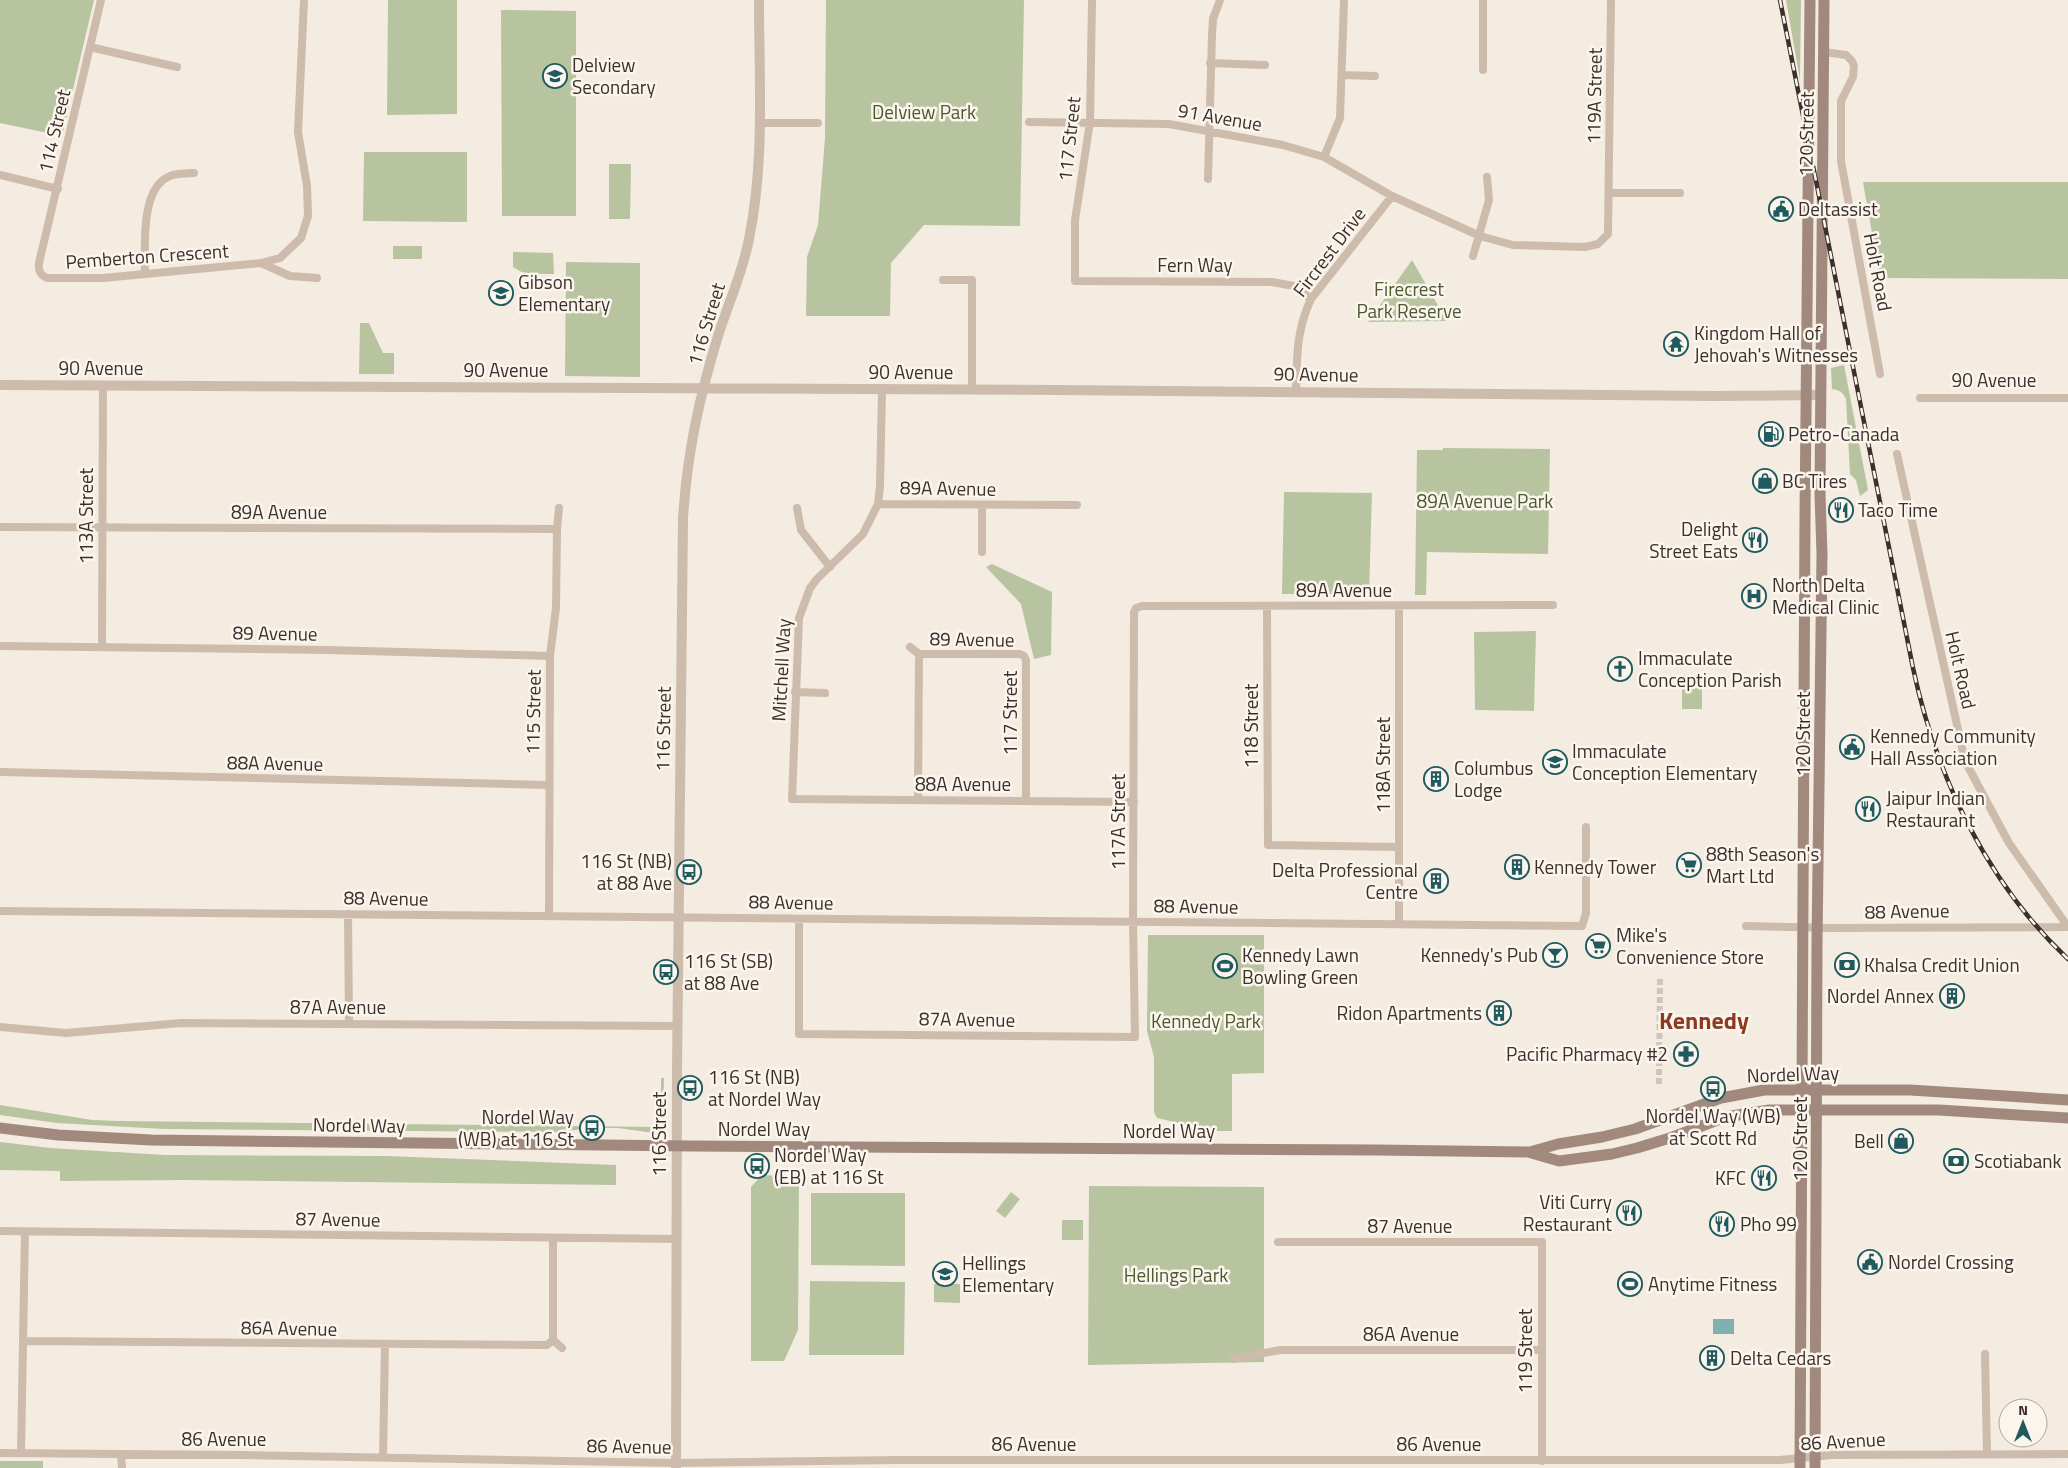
<svg xmlns="http://www.w3.org/2000/svg" width="2068" height="1468" viewBox="0 0 2068 1468" font-family="'Titillium Web',sans-serif">
<style>
.green{fill:#b8c4a0}
.water{fill:#7fb0b2}
.lines{fill:none;stroke-linecap:round;stroke-linejoin:round}
.pedestrian-tunnel{stroke:#cfc6bd;stroke-width:6;stroke-dasharray:6 3;stroke-linecap:butt}
.minor{stroke:#cdbbac;stroke-width:8}
.tertiary{stroke:#cdbbac;stroke-width:10}
.secondary{stroke:#a18a7d;stroke-width:11}
.rail-casing{stroke:#3b302b;stroke-width:4.5}
.rail{stroke:#fbf5ee;stroke-width:2.5;stroke-dasharray:8;stroke-linecap:butt}
.labels{text-anchor:middle;stroke-width:5;stroke-linejoin:round;paint-order:stroke}
.poi-label{font-size:19px;fill:#3b302b;stroke:#fbf5ee;text-anchor:start}
.street-label{font-size:19px;fill:#3b302b;stroke:#fbf5ee}
.park-label{font-size:19px;fill:#4a5a2e;stroke:#fbf5ee}
.district-label{font-size:24px;font-weight:bold;fill:#8c3b22;stroke:#fbf5ee}
</style>
<rect width="100%" height="100%" fill="#f4ebe1"/>
<path class="green" d="M0,0H94L62,136L0,123Z
M388,0H457V114L387,115Z
M826,0H1024L1020,226L924,225L891,263L890,316H806L807,257L818,225L825,138Z
M1786,0H1801L1800,80Z
M501,10L576,11V216H502Z
M364,152H467V222L363,221Z
M609,164H631L630,219H609Z
M1863,182H2068V279L1880,278Z
M393,246H422V259H393Z
M513,252L553,253L554,274H525L513,267Z
M1412,260L1447,321L1368,322Z
M566,262L640,263V377L565,376Z
M360,323H369L383,353H394V374H359Z
M1844,365L1868,490L1860,496L1856,480L1850,474L1846,399C1843,392 1839,390 1832,389L1831,368Z
M1443,448L1550,449L1548,554L1427,552L1426,595H1415L1417,450H1443Z
M1284,492L1372,493L1369,594H1282Z
M992,564L1052,592L1051,655L1034,659L1021,604L986,567Z
M1536,631L1534,711L1475,710L1474,632Z
M1682,675H1702V709H1682Z
M1148,935H1264V1073L1232,1074V1131H1191L1183,1124L1157,1118L1154,1112V1057L1147,1031Z
M661,1078H664L663,1122L659,1131L654,1133L618,1128H592L559,1132L164,1129L57,1123L0,1115V1105L92,1120L119,1121L658,1127L661,1120Z
M0,1142L50,1148L165,1155L387,1156L616,1165V1185L184,1180L60,1181V1171L0,1170Z
M762,1175L799,1177L798,1330L784,1361H751V1187Z
M1089,1186L1264,1187V1362L1088,1365Z
M1011,1192L1020,1199L1005,1218L996,1211Z
M811,1193H905V1266L811,1265Z
M1062,1220H1083V1240H1062Z
M810,1281L905,1282L904,1355H809Z
M934,1284H960V1303L934,1302Z
M0,1461H43V1468H0Z"/>
<path class="water" d="M1713,1319H1734V1334H1713Z"/>
<g class="lines">
<path class="pedestrian-tunnel" d="M1659,1084L1660,976"/>
<path class="minor" d="M101,0L39,263C38,271 40,275 47,278H103L261,263L280,258L301,238L308,216L307,186L298,132L304,0
M1092,0L1090,122L1075,220V281L1272,282L1294,286L1311,299
M90,47L177,67
M1824,52L1846,55L1852,61L1854,66L1853,77L1841,101V161L1880,374
M1210,63L1265,65
M1483,70V0
M1342,75L1375,76
M1029,122L1169,124L1283,145L1324,157L1392,196L1480,236L1513,245L1585,247L1598,244L1608,234L1611,0
M759,123H818
M1324,157L1340,118L1344,0
M0,175L58,189
M1208,179L1212,35L1213,19L1220,0
M1609,193H1680
M1473,256L1489,200L1487,177
M261,263L290,276L317,278
M145,274C145,248 140,187 170,176C176,173 186,174 194,173
M943,280H972V390
M882,390L880,486L878,504L863,534L817,579L810,588L799,618L792,799L1134,802
M1296,392C1297,357 1296,331 1311,299L1392,196
M1920,398H2068
M1897,454L1965,761L2009,843L2068,927
M878,504L1077,505
M797,508L801,530L830,567
M0,527L557,529
M982,552V505
M1267,606L1268,845L1399,847
M0,646L328,650L550,656
M102,647L103,386
M910,647L919,654L918,800
M919,654H1020L1024,656L1026,660V800
M795,692L825,693
M0,772L549,785
M0,911L1582,926L1586,913V827
M348,914L349,1023
M549,916L550,656L556,608L557,529L559,508
M799,919V1034L1135,1037L1133,922L1134,612L1136,608L1142,606L1553,605
M1399,924V606
M1746,926L1829,928L2068,927
M0,1027L66,1033L181,1023L678,1026
M0,1231L676,1239
M553,1238V1340L562,1348
M1278,1242H1542V1461
M23,1341L547,1345L553,1340
M1985,1354L1987,1454
M1233,1359L1280,1350H1542
M0,1453L241,1455L676,1463L899,1460H1780L1831,1455L2068,1454
M21,1453L25,1232
M121,1455L122,1468
M383,1457L385,1345"/>
<path class="tertiary" d="M0,385L1056,390L1714,396L1821,395
M676,1468L677,1069L683,519C687,454 699,398 718,336C728,304 743,272 749,239C765,161 759,79 759,0"/>
<path class="secondary" d="M0,1128L58,1135L151,1140L692,1146L1377,1150L1528,1152L1559,1161L1612,1154L1637,1148L1673,1137L1725,1117L1769,1110H1939L2068,1118
M1530,1152L1558,1144L1602,1137L1635,1129L1721,1098L1764,1090H1910L2068,1100
M1800,1468L1805,517L1810,0
M1815,1468L1817,943L1822,554L1820,494L1824,0"/>
<defs>
<path id="rail" d="M1780,0L1913,668C1936,776 1987,883 2068,959"/>
</defs>
<use href="#rail" class="rail-casing"/>
<use href="#rail" class="rail"/>
</g>
<defs>
<symbol id="school-ring" viewBox="-11 -11 22 22"><circle r="9.5" fill="#fbf5ee" stroke="#1f5a5e" stroke-width="1.5"/><path d="M0-5L7-2L0 1L-7-2ZM-4 1L0 2.5L4 1V4Q0 6-4 4Z" fill="#1f5a5e"/></symbol>
<symbol id="civic-ring" viewBox="-11 -11 22 22"><circle r="9.5" fill="#fbf5ee" stroke="#1f5a5e" stroke-width="1.5"/><path d="M-.6-6.5H3V-4.5H.6V-3L4-1V1h2V6H-6V1h2V-1L-.6-3ZM-1.2 2.5V6h2.4V2.5Z" fill="#1f5a5e"/></symbol>
<symbol id="temple-ring" viewBox="-11 -11 22 22"><circle r="9.5" fill="#fbf5ee" stroke="#1f5a5e" stroke-width="1.5"/><path d="M0-6L5-2H3V0L6.5 2.5H4V6H1.5V3h-3V6H-4V2.5H-6.5L-3 0V-2H-5Z" fill="#1f5a5e"/></symbol>
<symbol id="fuel-ring" viewBox="-11 -11 22 22"><circle r="9.5" fill="#fbf5ee" stroke="#1f5a5e" stroke-width="1.5"/><path d="M-5.5-6h7V0h2V4h1.3V-2.5L3-4.5l.8-.8L6-3V5H2.5V1h-1V6h-7ZM-4.2-4.7v3.2H.2V-4.7Z" fill="#1f5a5e"/></symbol>
<symbol id="shop-ring" viewBox="-11 -11 22 22"><circle r="9.5" fill="#fbf5ee" stroke="#1f5a5e" stroke-width="1.5"/><path d="M-5-2.5h2.3a2.7 3.5 0 0 1 5.4 0H5L5.5 6h-11ZM-1.5-2.5h3a1.5 2.3 0 0 0-3 0Z" fill="#1f5a5e"/></symbol>
<symbol id="restaurant-ring" viewBox="-11 -11 22 22"><circle r="9.5" fill="#fbf5ee" stroke="#1f5a5e" stroke-width="1.5"/><path d="M-5-6h1v4h1v-4h1v4h1v-4h1v5L-1.5 .5V6h-2V.5L-5-1ZM5-6V6H3V1.5H1.5Q1.5-4 5-6Z" fill="#1f5a5e"/></symbol>
<symbol id="hospital-ring" viewBox="-11 -11 22 22"><circle r="9.5" fill="#fbf5ee" stroke="#1f5a5e" stroke-width="1.5"/><path d="M-5-5h3v3.5h4V-5h3V5h-3V1.5h-4V5h-3Z" fill="#1f5a5e"/></symbol>
<symbol id="church-ring" viewBox="-11 -11 22 22"><circle r="9.5" fill="#fbf5ee" stroke="#1f5a5e" stroke-width="1.5"/><path d="M-1.2-6h2.4v3.5h3.3v2.4h-3.3V6h-2.4V-.1h-3.3v-2.4h3.3Z" fill="#1f5a5e"/></symbol>
<symbol id="building-ring" viewBox="-11 -11 22 22"><circle r="9.5" fill="#fbf5ee" stroke="#1f5a5e" stroke-width="1.5"/><path d="M-4-6H4V6H1V3H-1V6H-4ZM-2.5-4.3h1.7v1.8h-1.7ZM.8-4.3h1.7v1.8H.8ZM-2.5-1h1.7V.8h-1.7ZM.8-1h1.7V.8H.8Z" fill="#1f5a5e"/></symbol>
<symbol id="supermarket-ring" viewBox="-11 -11 22 22"><circle r="9.5" fill="#fbf5ee" stroke="#1f5a5e" stroke-width="1.5"/><path d="M-6-5.5h2.5l.6 2H6L4.5 2H-2.5L-4.4-4H-6ZM-1.5 3.2a1.3 1.3 0 1 0 .1 0ZM3 3.2a1.3 1.3 0 1 0 .1 0Z" fill="#1f5a5e"/></symbol>
<symbol id="bus-ring" viewBox="-11 -11 22 22"><circle r="9.5" fill="#fbf5ee" stroke="#1f5a5e" stroke-width="1.5"/><path d="M-5-6H5V4H4V6H2V4H-2V6H-4V4H-5ZM-3.5-4V0h7V-4ZM-3.5 1.2v1.5H-2V1.2ZM2 1.2v1.5H3.5V1.2Z" fill="#1f5a5e"/></symbol>
<symbol id="bar-ring" viewBox="-11 -11 22 22"><circle r="9.5" fill="#fbf5ee" stroke="#1f5a5e" stroke-width="1.5"/><path d="M-6-5H6L.8 .8V4.5H3.5V6h-7V4.5H-.8V.8Z" fill="#1f5a5e"/></symbol>
<symbol id="bank-ring" viewBox="-11 -11 22 22"><circle r="9.5" fill="#fbf5ee" stroke="#1f5a5e" stroke-width="1.5"/><path d="M-6-4H6V4H-6ZM0-2.3a2.3 2.3 0 1 0 0 4.6a2.3 2.3 0 1 0 0-4.6Z" fill="#1f5a5e"/></symbol>
<symbol id="stadium-ring" viewBox="-11 -11 22 22"><circle r="9.5" fill="#fbf5ee" stroke="#1f5a5e" stroke-width="1.5"/><path d="M0-5a6.5 5 0 1 0 0 10a6.5 5 0 1 0 0-10ZM-3.5-1.8h7v3.6h-7Z" fill="#1f5a5e"/></symbol>
<symbol id="pharmacy-ring" viewBox="-11 -11 22 22"><circle r="9.5" fill="#fbf5ee" stroke="#1f5a5e" stroke-width="1.5"/><path d="M-2-6h4v4h4v4h-4v4h-4v-4h-4v-4h4Z" fill="#1f5a5e"/></symbol>
</defs>
<g fill-rule="evenodd">
<use href="#school-ring" x="541" y="62" width="28" height="28"/>
<use href="#civic-ring" x="1767" y="195" width="28" height="28"/>
<use href="#school-ring" x="487" y="279" width="28" height="28"/>
<use href="#temple-ring" x="1662" y="330" width="28" height="28"/>
<use href="#fuel-ring" x="1757" y="420" width="28" height="28"/>
<use href="#shop-ring" x="1751" y="467" width="28" height="28"/>
<use href="#restaurant-ring" x="1827" y="496" width="28" height="28"/>
<use href="#restaurant-ring" x="1741" y="526" width="28" height="28"/>
<use href="#hospital-ring" x="1740" y="582" width="28" height="28"/>
<use href="#church-ring" x="1606" y="655" width="28" height="28"/>
<use href="#civic-ring" x="1838" y="733" width="28" height="28"/>
<use href="#school-ring" x="1541" y="748" width="28" height="28"/>
<use href="#building-ring" x="1422" y="765" width="28" height="28"/>
<use href="#restaurant-ring" x="1854" y="795" width="28" height="28"/>
<use href="#supermarket-ring" x="1675" y="851" width="28" height="28"/>
<use href="#building-ring" x="1503" y="853" width="28" height="28"/>
<use href="#bus-ring" x="675" y="858" width="28" height="28"/>
<use href="#building-ring" x="1422" y="867" width="28" height="28"/>
<use href="#supermarket-ring" x="1584" y="932" width="28" height="28"/>
<use href="#bar-ring" x="1541" y="941" width="28" height="28"/>
<use href="#bank-ring" x="1833" y="951" width="28" height="28"/>
<use href="#stadium-ring" x="1211" y="952" width="28" height="28"/>
<use href="#bus-ring" x="652" y="958" width="28" height="28"/>
<use href="#building-ring" x="1938" y="982" width="28" height="28"/>
<use href="#building-ring" x="1485" y="999" width="28" height="28"/>
<use href="#pharmacy-ring" x="1672" y="1040" width="28" height="28"/>
<use href="#bus-ring" x="676" y="1074" width="28" height="28"/>
<use href="#bus-ring" x="1699" y="1075" width="28" height="28"/>
<use href="#bus-ring" x="578" y="1114" width="28" height="28"/>
<use href="#shop-ring" x="1887" y="1127" width="28" height="28"/>
<use href="#bank-ring" x="1942" y="1147" width="28" height="28"/>
<use href="#bus-ring" x="743" y="1152" width="28" height="28"/>
<use href="#restaurant-ring" x="1750" y="1164" width="28" height="28"/>
<use href="#restaurant-ring" x="1615" y="1199" width="28" height="28"/>
<use href="#restaurant-ring" x="1708" y="1210" width="28" height="28"/>
<use href="#civic-ring" x="1856" y="1248" width="28" height="28"/>
<use href="#school-ring" x="931" y="1260" width="28" height="28"/>
<use href="#stadium-ring" x="1616" y="1270" width="28" height="28"/>
<use href="#building-ring" x="1698" y="1344" width="28" height="28"/>
</g>
<g class="labels">
<g class="poi-label">
<text x="572" y="72">Delview<tspan x="572" dy="22">Secondary</tspan></text>
<text x="1798" y="216">Deltassist</text>
<text x="518" y="289">Gibson<tspan x="518" dy="22">Elementary</tspan></text>
<text x="1694" y="340">Kingdom Hall of<tspan x="1694" dy="22">Jehovah's Witnesses</tspan></text>
<text x="1788" y="441">Petro-Canada</text>
<text x="1782" y="488">BC Tires</text>
<text x="1858" y="517">Taco Time</text>
<text x="1738" y="536" text-anchor="end">Delight<tspan x="1738" dy="22">Street Eats</tspan></text>
<text x="1772" y="592">North Delta<tspan x="1772" dy="22">Medical Clinic</tspan></text>
<text x="1638" y="665">Immaculate<tspan x="1638" dy="22">Conception Parish</tspan></text>
<text x="1870" y="743">Kennedy Community<tspan x="1870" dy="22">Hall Association</tspan></text>
<text x="1572" y="758">Immaculate<tspan x="1572" dy="22">Conception Elementary</tspan></text>
<text x="1454" y="775">Columbus<tspan x="1454" dy="22">Lodge</tspan></text>
<text x="1886" y="805">Jaipur Indian<tspan x="1886" dy="22">Restaurant</tspan></text>
<text x="1706" y="861">88th Season's<tspan x="1706" dy="22">Mart Ltd</tspan></text>
<text x="672" y="868" text-anchor="end">116 St (NB)<tspan x="672" dy="22">at 88 Ave</tspan></text>
<text x="1534" y="874">Kennedy Tower</text>
<text x="1418" y="877" text-anchor="end">Delta Professional<tspan x="1418" dy="22">Centre</tspan></text>
<text x="1616" y="942">Mike's<tspan x="1616" dy="22">Convenience Store</tspan></text>
<text x="1242" y="962">Kennedy Lawn<tspan x="1242" dy="22">Bowling Green</tspan></text>
<text x="1538" y="962" text-anchor="end">Kennedy's Pub</text>
<text x="684" y="968">116 St (SB)<tspan x="684" dy="22">at 88 Ave</tspan></text>
<text x="1864" y="972">Khalsa Credit Union</text>
<text x="1934" y="1003" text-anchor="end">Nordel Annex</text>
<text x="1482" y="1020" text-anchor="end">Ridon Apartments</text>
<text x="1668" y="1061" text-anchor="end">Pacific Pharmacy #2</text>
<text x="708" y="1084">116 St (NB)<tspan x="708" dy="22">at Nordel Way</tspan></text>
<text x="1713" y="1123" text-anchor="middle">Nordel Way (WB)<tspan x="1713" dy="22">at Scott Rd</tspan></text>
<text x="574" y="1124" text-anchor="end">Nordel Way<tspan x="574" dy="22">(WB) at 116 St</tspan></text>
<text x="1884" y="1148" text-anchor="end">Bell</text>
<text x="774" y="1162">Nordel Way<tspan x="774" dy="22">(EB) at 116 St</tspan></text>
<text x="1974" y="1168">Scotiabank</text>
<text x="1746" y="1185" text-anchor="end">KFC</text>
<text x="1612" y="1209" text-anchor="end">Viti Curry<tspan x="1612" dy="22">Restaurant</tspan></text>
<text x="1740" y="1231">Pho 99</text>
<text x="1888" y="1269">Nordel Crossing</text>
<text x="962" y="1270">Hellings<tspan x="962" dy="22">Elementary</tspan></text>
<text x="1648" y="1291">Anytime Fitness</text>
<text x="1730" y="1365">Delta Cedars</text>
</g>
<g class="street-label">
<text transform="translate(1594 96) rotate(-89)" y="7">119A Street</text>
<text transform="translate(1220 117) rotate(10)" y="7">91 Avenue</text>
<text transform="translate(54 131) rotate(-77)" y="7">114 Street</text>
<text transform="translate(1806 134) rotate(-89)" y="7">120 Street</text>
<text transform="translate(1069 139) rotate(-84)" y="7">117 Street</text>
<text transform="translate(1329 252) rotate(-53)" y="7">Fircrest Drive</text>
<text transform="translate(147 256) rotate(-4)" y="7">Pemberton Crescent</text>
<text x="1195" y="272">Fern Way</text>
<text transform="translate(1878 272) rotate(79)" y="7">Holt Road</text>
<text transform="translate(706 324) rotate(-73)" y="7">116 Street</text>
<text x="101" y="375">90 Avenue</text>
<text x="506" y="377">90 Avenue</text>
<text x="911" y="379">90 Avenue</text>
<text transform="translate(1316 374) rotate(1)" y="7">90 Avenue</text>
<text x="1994" y="387">90 Avenue</text>
<text transform="translate(948 488) rotate(1)" y="7">89A Avenue</text>
<text x="279" y="519">89A Avenue</text>
<text transform="translate(86 516) rotate(-90)" y="7">113A Street</text>
<text x="1344" y="597">89A Avenue</text>
<text transform="translate(275 633) rotate(1)" y="7">89 Avenue</text>
<text transform="translate(972 639) rotate(1)" y="7">89 Avenue</text>
<text transform="translate(781 670) rotate(-87)" y="7">Mitchell Way</text>
<text transform="translate(1961 670) rotate(77)" y="7">Holt Road</text>
<text transform="translate(533 712) rotate(-89)" y="7">115 Street</text>
<text transform="translate(1010 713) rotate(-90)" y="7">117 Street</text>
<text transform="translate(1251 726) rotate(-90)" y="7">118 Street</text>
<text transform="translate(663 729) rotate(-89)" y="7">116 Street</text>
<text transform="translate(1803 734) rotate(-90)" y="7">120 Street</text>
<text transform="translate(275 763) rotate(1)" y="7">88A Avenue</text>
<text transform="translate(1383 765) rotate(-90)" y="7">118A Street</text>
<text x="963" y="791">88A Avenue</text>
<text transform="translate(1118 822) rotate(-90)" y="7">117A Street</text>
<text transform="translate(386 898) rotate(1)" y="7">88 Avenue</text>
<text transform="translate(791 902) rotate(1)" y="7">88 Avenue</text>
<text transform="translate(1196 906) rotate(1)" y="7">88 Avenue</text>
<text transform="translate(1907 911) rotate(-1)" y="7">88 Avenue</text>
<text x="338" y="1014">87A Avenue</text>
<text transform="translate(967 1019) rotate(1)" y="7">87A Avenue</text>
<text transform="translate(1793 1074) rotate(-2)" y="7">Nordel Way</text>
<text transform="translate(359 1125) rotate(1)" y="7">Nordel Way</text>
<text x="764" y="1136">Nordel Way</text>
<text x="1169" y="1138">Nordel Way</text>
<text transform="translate(659 1134) rotate(-90)" y="7">116 Street</text>
<text transform="translate(1800 1139) rotate(-90)" y="7">120 Street</text>
<text transform="translate(338 1219) rotate(1)" y="7">87 Avenue</text>
<text x="1410" y="1233">87 Avenue</text>
<text transform="translate(289 1328) rotate(1)" y="7">86A Avenue</text>
<text x="1411" y="1341">86A Avenue</text>
<text transform="translate(1525 1351) rotate(-90)" y="7">119 Street</text>
<text x="224" y="1446">86 Avenue</text>
<text transform="translate(1843 1441) rotate(-3)" y="7">86 Avenue</text>
<text x="1034" y="1451">86 Avenue</text>
<text x="1439" y="1451">86 Avenue</text>
<text transform="translate(629 1446) rotate(1)" y="7">86 Avenue</text>
</g>
<g class="park-label">
<text x="924" y="119">Delview Park</text>
<text x="1409" y="296">Firecrest<tspan x="1409" dy="22">Park Reserve</tspan></text>
<text x="1485" y="508">89A Avenue Park</text>
<text x="1206" y="1028">Kennedy Park</text>
<text x="1176" y="1282">Hellings Park</text>
</g>
<g class="district-label">
<text x="1704" y="1029">Kennedy</text>
</g>
</g>
<g transform="translate(2023 1423)"><circle r="24" fill="#fbf5ee" stroke="#aea6a0"/>
<path d="M0-4L9 19L0 12L-9 19Z" fill="#1f5a5e"/>
<text y="-8" font-size="14" font-weight="bold" text-anchor="middle" fill="#3b302b">N</text>
</g>
</svg>
